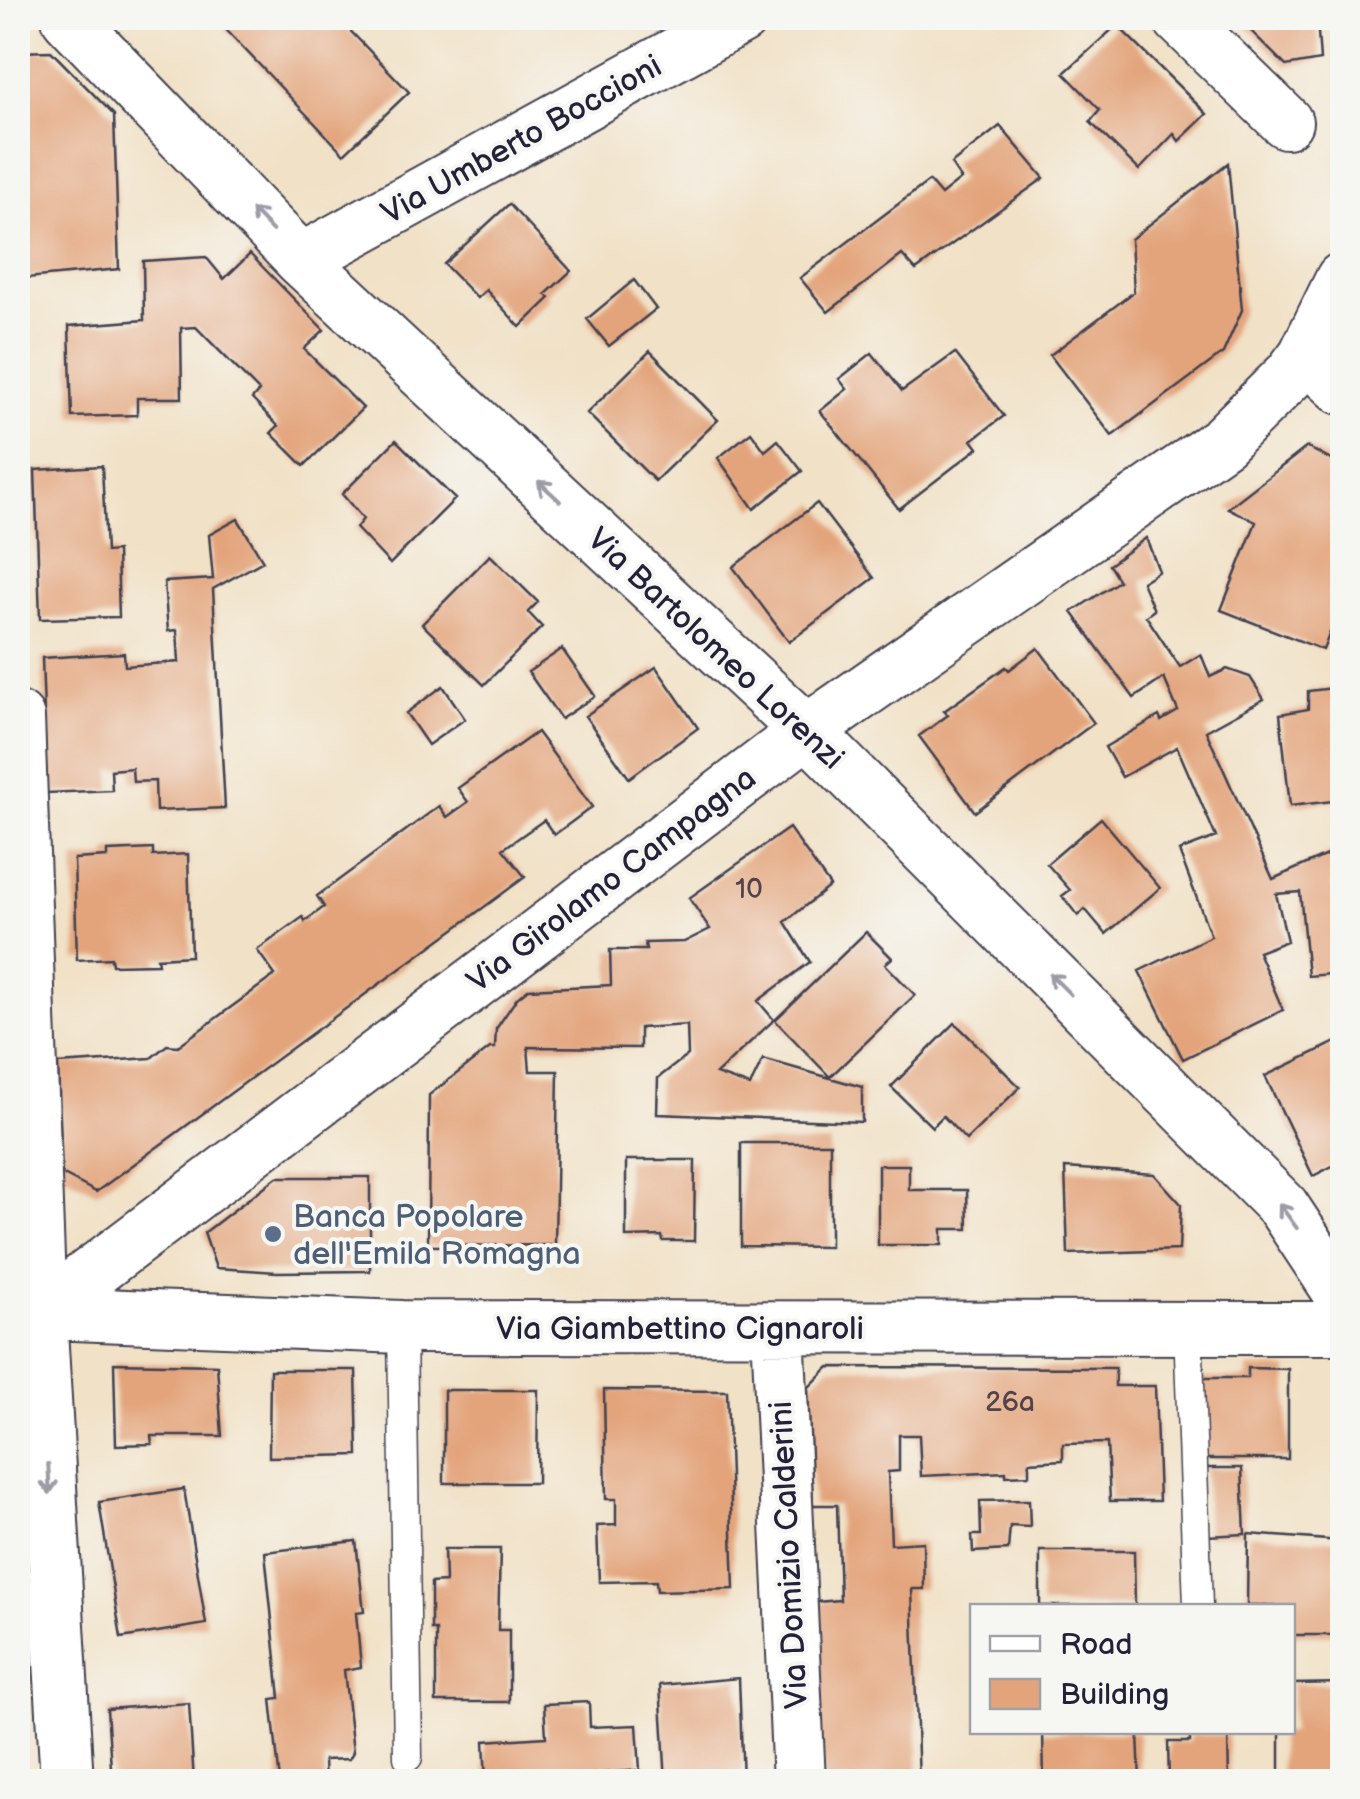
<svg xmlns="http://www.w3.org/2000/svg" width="1360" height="1799" viewBox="0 0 1360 1799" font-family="'Balsamiq Sans',sans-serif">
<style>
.building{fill:#e3a47c}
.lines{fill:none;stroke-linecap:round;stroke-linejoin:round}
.lane-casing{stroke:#413f50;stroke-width:31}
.street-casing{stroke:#413f50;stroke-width:56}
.lane{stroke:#fff;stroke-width:28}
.street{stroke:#fff;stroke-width:52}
.oneway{stroke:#9c9ca7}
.service-dot{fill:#5c6f8a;stroke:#f6f6f2;stroke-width:4}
.labels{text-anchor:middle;stroke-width:8;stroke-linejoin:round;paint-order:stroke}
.number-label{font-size:28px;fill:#52424b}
.street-label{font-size:32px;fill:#22223b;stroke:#f6f6f2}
.service-label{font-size:32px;fill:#4e5e75;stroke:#f6f6f2;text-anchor:start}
</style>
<rect width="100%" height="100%" fill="#f6f6f2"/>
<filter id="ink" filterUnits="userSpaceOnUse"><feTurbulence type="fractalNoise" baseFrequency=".01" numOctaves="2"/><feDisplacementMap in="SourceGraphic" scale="20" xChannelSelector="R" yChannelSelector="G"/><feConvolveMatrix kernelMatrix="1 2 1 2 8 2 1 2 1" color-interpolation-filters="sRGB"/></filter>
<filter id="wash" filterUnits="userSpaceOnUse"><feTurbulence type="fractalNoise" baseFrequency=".0048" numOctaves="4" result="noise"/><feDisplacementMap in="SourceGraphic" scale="40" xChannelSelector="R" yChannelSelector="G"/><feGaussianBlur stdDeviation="2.25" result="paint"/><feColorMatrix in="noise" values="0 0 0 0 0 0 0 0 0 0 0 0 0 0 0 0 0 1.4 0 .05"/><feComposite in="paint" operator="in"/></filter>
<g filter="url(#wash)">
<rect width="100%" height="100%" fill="#f1e1c6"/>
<g id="blocks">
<path class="building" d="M215,18H338L409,92L344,154Z
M1238,18H1317L1320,60L1286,66Z
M1117,25L1207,114L1179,141L1174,134L1139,170L1090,122L1100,110L1064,73Z
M51,51L114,115L119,269L27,278L18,52Z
M1000,126L1044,178L916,270L902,255L828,312L800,278L929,181L941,195L961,179L951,164Z
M1228,163L1242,310L1223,353L1112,436L1050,355L1134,292L1131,239Z
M509,204L571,271L546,294L550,298L520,327L486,290L477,298L444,264Z
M250,254L324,330L304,349L363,408L304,466L271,433L278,426L252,399L259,391L196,327L181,328L182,398H137V415L72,417L69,326L144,320L143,261L206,257L224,279Z
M634,280L656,309L609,346L587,319Z
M650,351L718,420L655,481L587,413Z
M872,353L902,391L955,353L1004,416L972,440L978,448L899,509L820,411L847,389L839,379Z
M751,432L765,451L778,440L802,471L754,509L718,458Z
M396,440L455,499L390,564L356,528L363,519L342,494Z
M1307,447L1342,466V617H1336L1323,650L1221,610L1256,522L1228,508Z
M102,466L106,552L117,551L119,617L40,619L35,470Z
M817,503L874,578L789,642L733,567Z
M238,519L263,561L213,589L225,808L156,811L155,781L133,782L132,768L111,770L112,790L47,793L42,658L124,653L125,666L179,662L177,630L168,631L164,582L213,579L209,535Z
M1146,538L1159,571L1142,582L1154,610L1146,616L1180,667L1201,654L1210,677L1227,669L1250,677L1264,699L1206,731L1273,879L1331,853L1333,888L1342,887V973L1308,976L1300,892L1276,894L1287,941L1258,952L1283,1010L1183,1059L1139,971L1211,936L1179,851L1216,837L1177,747L1122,777L1105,747L1159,716L1161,721L1178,711L1164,678L1134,698L1072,612L1119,581L1109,565Z
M490,555L538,602L528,612L542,627L484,685L422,624Z
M1038,648L1094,723L975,812L919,736L948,715L944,711L1006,667L1009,670Z
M562,649L595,696L561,719L528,672Z
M656,667L698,728L629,778L585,716Z
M443,686L465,719L428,745L406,713Z
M1342,687V800L1290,806L1280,714L1308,709V691Z
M537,732L592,807L554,835L544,820L503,849L525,877L96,1192L62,1174L58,1064L151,1058L167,1045L178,1046L275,975L257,950L303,917L305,921L324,907L317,896L439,806L447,817L468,802L458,788Z
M1101,818L1160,888L1106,934L1085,909L1078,916L1062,896L1070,890L1047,864Z
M789,828L830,886L785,922L810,962L758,1001L774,1020L716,1074L750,1086L763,1059L862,1087V1122L657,1114L658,1078L688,1055L687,1025L640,1028V1048L528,1047L530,1071H558L555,1245L428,1246L429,1095L490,1048H495L496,1029L517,998L528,989L611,985L610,950H646L645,943L684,942L710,929L689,898Z
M153,849V856L188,854L191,956L157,958L158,964L112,965L111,958L77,960L74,859L107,857V851Z
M866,932L892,958L885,964L915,995L830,1077L775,1020Z
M955,1023L1020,1087L966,1140L943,1116L932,1127L891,1087Z
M1342,1039V1161L1313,1176L1265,1076Z
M741,1143H830V1247L741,1246Z
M626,1160H695L694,1241H663L662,1236L626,1237Z
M878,1165H909V1190H967L968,1229H942V1245H878Z
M1065,1168L1154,1174L1181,1204L1179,1250L1068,1254Z
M277,1177H370V1271L277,1272L216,1268L204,1233Z
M114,1363L217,1365L222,1436H151L152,1444L116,1445Z
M829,1367L1115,1368V1386H1155L1159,1501H1110L1107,1443L1063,1444V1460L1029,1462V1475L1006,1476V1472L921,1476L919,1435H899V1471L888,1472L891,1544L923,1542L924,1589H912L919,1782H823L817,1602L840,1600L837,1505H813L808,1388Z
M1248,1368L1288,1369V1459H1204L1201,1378H1248Z
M270,1370H356L358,1455L269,1457Z
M444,1390H538L537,1483H444Z
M604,1390L727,1391L734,1589L657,1591L656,1581L599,1582L597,1526L616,1525V1499H606Z
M1205,1468H1242L1245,1534L1207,1536Z
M184,1489L206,1624L121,1638L99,1502Z
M1029,1500L1030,1527L1010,1526L1008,1550L973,1552L972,1535H981L980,1501Z
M1248,1534L1340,1541L1339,1635H1292V1606H1247Z
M356,1541L364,1612L356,1613L361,1667L344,1670L353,1752L349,1759L324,1760L325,1782H280L271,1699L280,1698L265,1552Z
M444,1549H500L498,1630H509V1702H436V1630H431V1583L445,1582Z
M1040,1551H1134L1135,1606H1040Z
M739,1678L743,1782H666L660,1685Z
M1342,1683V1778H1280V1732H1292V1684Z
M589,1702L590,1727L637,1725L640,1770L584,1775V1782H486L484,1741L546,1737L544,1704Z
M189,1703L194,1782H112L107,1709Z
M1043,1732H1138L1140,1782H1044Z
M1190,1735H1228L1229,1782H1169L1168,1742H1190Z"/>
</g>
</g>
<g filter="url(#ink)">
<use href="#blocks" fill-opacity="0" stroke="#413f50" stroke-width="2.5"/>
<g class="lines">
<defs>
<path id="lane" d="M1188,1326L1198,1606
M402,1327L408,1757"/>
<path id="street" d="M68,18L301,260L807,731L1283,1207L1342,1296
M1179,18L1286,122
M301,260L741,18
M1305,355L1342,388
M18,718L40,1312L67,1782
M24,1312L402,1327L1342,1328
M40,1312L807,731L1223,441L1290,375L1305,355L1342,279
M778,1329L799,1782"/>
</defs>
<use href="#lane" class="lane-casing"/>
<use href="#street" class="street-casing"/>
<use href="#lane" class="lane"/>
<use href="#street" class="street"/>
</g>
<defs><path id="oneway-shaft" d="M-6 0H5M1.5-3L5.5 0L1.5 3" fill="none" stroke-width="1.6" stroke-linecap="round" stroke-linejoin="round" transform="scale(2.5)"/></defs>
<g class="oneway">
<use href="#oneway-shaft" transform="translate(262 220) rotate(-134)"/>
<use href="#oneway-shaft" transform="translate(549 491) rotate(-137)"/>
<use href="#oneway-shaft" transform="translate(1060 984) rotate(-135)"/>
<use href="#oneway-shaft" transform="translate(1288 1216) rotate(-126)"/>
<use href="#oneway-shaft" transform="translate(49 1479) rotate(87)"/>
</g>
</g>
<circle class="service-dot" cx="273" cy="1234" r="10"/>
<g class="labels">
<g class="number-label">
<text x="749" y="898">10</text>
<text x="1010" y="1411">26a</text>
</g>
<g class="street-label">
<text transform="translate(521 139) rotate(-29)" y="11">Via Umberto Boccioni</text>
<text transform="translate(716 648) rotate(43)" y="11">Via Bartolomeo Lorenzi</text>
<text transform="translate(611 879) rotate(-37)" y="11">Via Girolamo Campagna</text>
<text x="680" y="1339">Via Giambettino Cignaroli</text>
<text transform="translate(788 1555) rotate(-93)" y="11">Via Domizio Calderini</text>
</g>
<g class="service-label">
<text x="293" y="1227">Banca Popolare<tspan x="293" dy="37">dell'Emila Romagna</tspan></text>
</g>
</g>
<rect width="1360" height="1799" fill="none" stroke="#f6f6f2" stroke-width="60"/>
<rect x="970" y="1604" width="325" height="130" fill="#f6f6f2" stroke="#a1a1a9" stroke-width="2.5"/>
<rect x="990" y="1636" width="50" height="15" fill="#ffffff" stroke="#a1a1a9" stroke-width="2.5"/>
<text x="1060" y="1654" font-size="30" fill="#22223b">Road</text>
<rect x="990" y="1679" width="50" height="30" fill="#e3a47c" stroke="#a1a1a9" stroke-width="2.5"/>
<text x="1060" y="1704" font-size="30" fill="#22223b">Building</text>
</svg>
